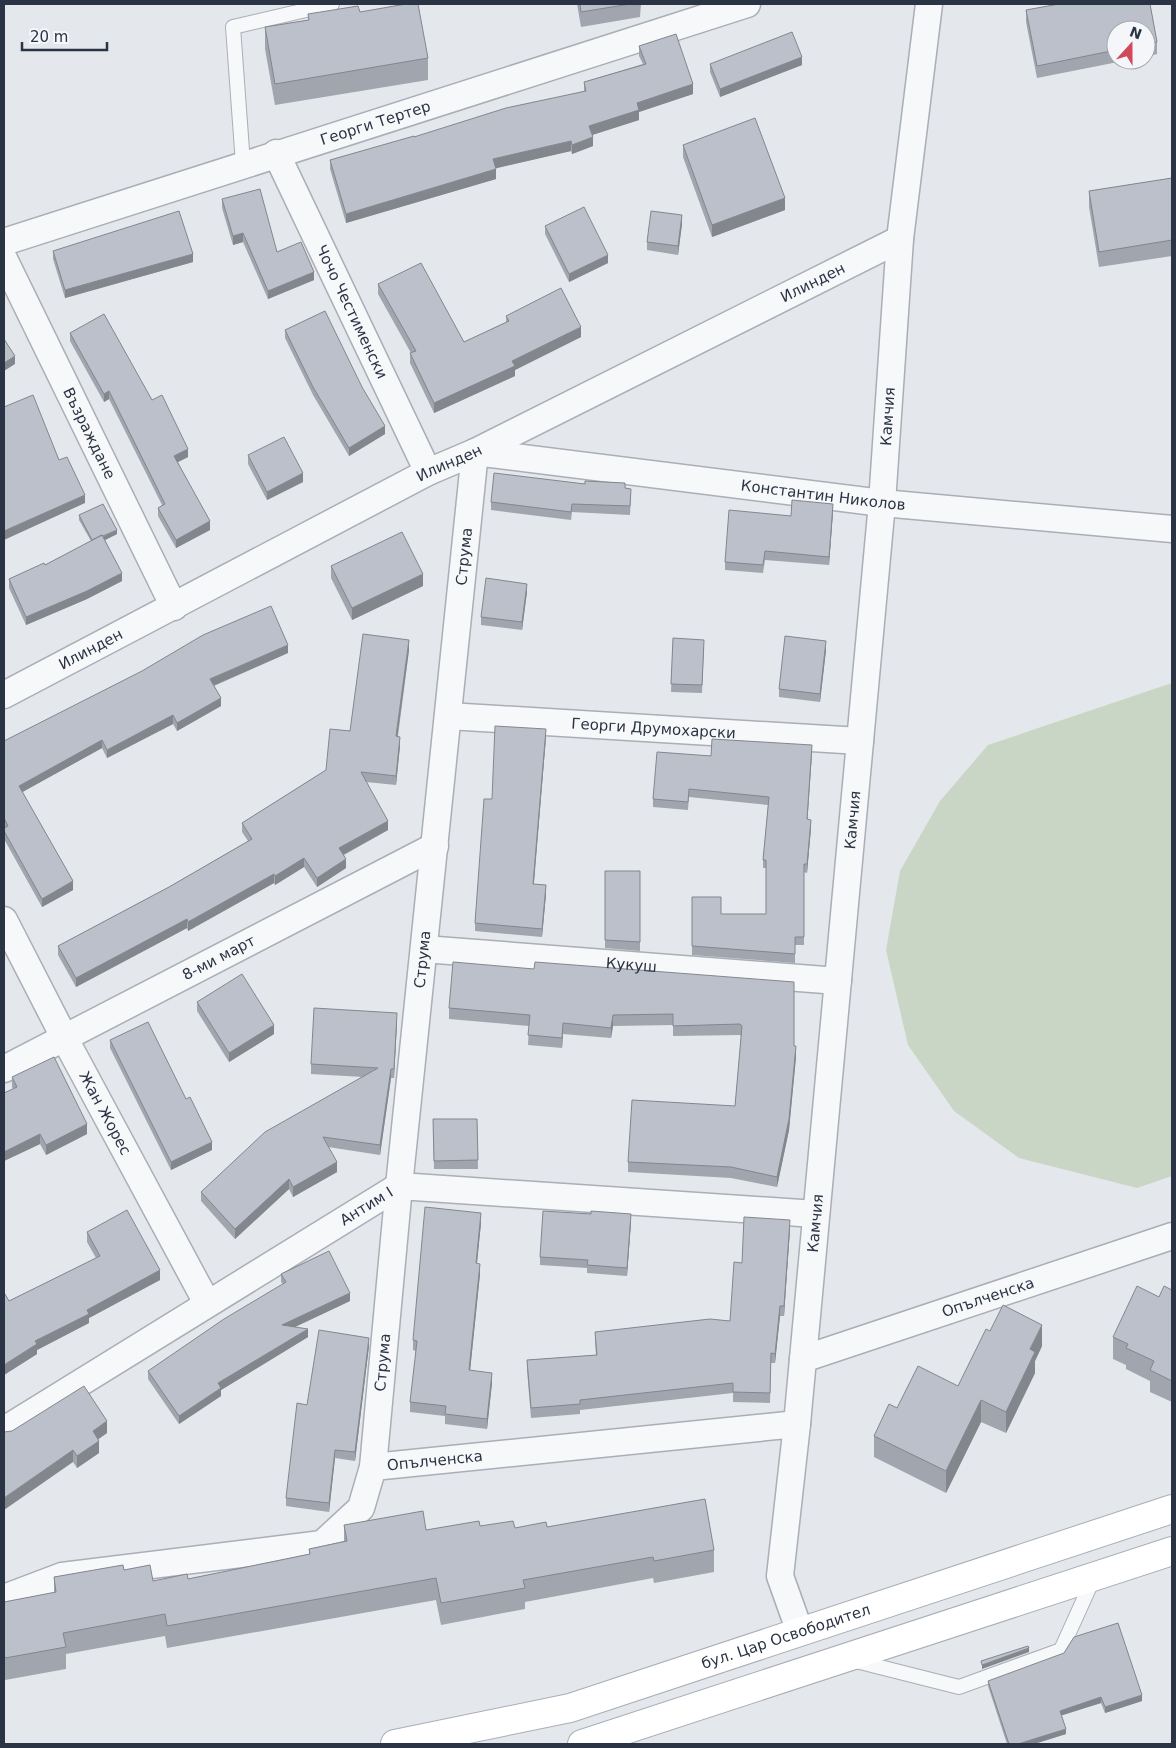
<svg xmlns="http://www.w3.org/2000/svg" width="1176" height="1748" viewBox="0 0 1176 1748" font-family="'DejaVu Sans',sans-serif">
<style>
.green{fill:#c9d6c5}
.lines{fill:none;stroke-linecap:round;stroke-linejoin:round}
.service-casing{stroke:#a9aeb7;stroke-width:16}
.minor-casing{stroke:#a9aeb7;stroke-width:29}
.secondary-casing{stroke:#a9aeb7;stroke-width:30}
.service{stroke:#f7f8fa;stroke-width:14}
.minor{stroke:#f7f8fa;stroke-width:26}
.secondary{stroke:#fff;stroke-width:28}
.wall{fill:#a1a5ae}
.shaded-wall{fill:#83868d}
.building{fill:#bbc0ca;stroke:#83868d}
.labels{text-anchor:middle;stroke-width:4;stroke-linejoin:round;paint-order:stroke}
.street-label{font-size:15px;fill:#2b3445;stroke:#f4f6f9}
</style>
<rect width="100%" height="100%" fill="#e4e7ec"/>
<path class="green" d="M1172,683V1176L1137,1188L1019,1158L954,1111L908,1045L886,950L900,871L940,801L988,745Z"/>
<g class="lines">
<defs>
<path id="service" d="M243,164L233,27L332,4
M852,1660L959,1687L1061,1650L1094,1577"/>
<g id="minor">
<path id="s1" d="M276,153L428,472"/>
<path id="s2" d="M4,242L747,4"/>
<path id="s3" d="M4,259L174,607"/>
<path id="s4" d="M4,695L428,472L475,452L900,239"/>
<path id="s5" d="M448,716L860,741"/>
<path id="s6" d="M4,920L65,1039L207,1303"/>
<path id="s7" d="M424,949L838,981"/>
<path id="s8" d="M4,1069L435,846"/>
<path id="s9" d="M803,1359L1172,1236"/>
<path id="s10" d="M4,1430L399,1186L816,1214"/>
<path id="s11" d="M373,1467L399,1186L475,452L882,503L1172,529"/>
<path id="s12" d="M4,1598L62,1576L322,1544L361,1508L373,1467L797,1424"/>
<path id="s13" d="M800,1632L780,1576L797,1424L882,503L900,239L929,4"/>
</g>
<g id="secondary">
<path id="s14" d="M395,1744L570,1708L1172,1509"/>
<path d="M582,1744L1172,1551"/>
</g>
</defs>
<use href="#service" class="service-casing"/>
<use href="#minor" class="minor-casing"/>
<use href="#secondary" class="secondary-casing"/>
<use href="#service" class="service"/>
<use href="#minor" class="minor"/>
<use href="#secondary" class="secondary"/>
</g>
<path class="wall" d="M577,4H641L640,17L581,27Z
M1059,4H1150L1157,42V54L1146,57V30H1116V60H1128L1037,78L1026,22V10Z
M360,12L428,58V80L275,105L265,49V27L308,20V14Z
M639,46L693,94L639,112V120L592,135L593,146L572,154L571,151L496,168V179L346,223L330,169V160L584,91V82L643,64L639,56Z
M710,64L802,65L720,97L710,72Z
M683,145L785,210L712,237L683,157Z
M1172,178V256L1099,267L1089,207V191Z
M222,199L277,252L314,280L268,299L243,242L233,245L222,208Z
M682,224L678,255L647,250V242Z
M545,226L608,263L569,282L545,234Z
M53,251L193,262L65,298L53,259Z
M378,284L464,342L506,322V316L581,337L515,370V376L434,413L410,363V353H411L378,294Z
M285,330L385,434L349,456L313,395L285,338Z
M70,333L152,400L188,457L178,462L210,530L176,548L158,516V508L162,505L109,399L104,402L70,341Z
M248,455L303,482L267,500L248,464Z
M625,488L631,497L630,515L572,512L571,520L491,510V502Z
M833,512L829,565L765,560L763,573L725,570V562L791,516Z
M79,515L117,534L105,540L122,581L87,599L26,625L9,588V579L45,565L91,541L79,520Z
M331,566L423,586L352,620L331,578Z
M527,592L522,630L481,625V617Z
M673,638L704,648L702,693L671,692Z
M409,650L398,736L400,746L396,785L366,782L388,830L344,855L346,868L317,887L304,867L275,885L274,883L188,931L187,928L76,987L58,955V946L169,887L248,841L242,832V823L326,770L350,731Z
M826,650L820,702L779,697V689Z
M288,653L214,686L221,706L177,731L173,724L107,758L102,748L22,792L73,890L42,907L4,839V831L5,828L4,826V741Z
M546,737L534,884L546,894L542,937L475,931V923L492,799Z
M812,753L807,819L811,828L807,873L804,872V945H795V963L692,955V897L721,914H766V868H763V860L768,805L689,797L688,810L653,807V799L711,756Z
M605,871H640V951L605,948Z
M534,969L794,982V1046L796,1057L789,1130L777,1187L731,1178L628,1172V1162L735,1106L741,1036L740,1035L673,1036V1025L613,1026L611,1038L563,1034L562,1048L528,1045L529,1026L449,1019V1008Z
M197,1002L274,1034L229,1062L197,1011Z
M397,1022L394,1078H391L380,1155L328,1147L337,1172L293,1197L289,1189L235,1239L201,1201V1192L363,1077L311,1074V1064Z
M110,1040L186,1099L212,1150L171,1170L110,1048Z
M12,1077L87,1134L46,1155L40,1144L4,1161V1093L13,1089L12,1087Z
M433,1119H477L478,1169H434Z
M631,1222L627,1276L587,1273V1268L540,1265V1257Z
M481,1223L477,1263L480,1274L470,1371L492,1383L487,1429L445,1424V1416L410,1412V1402L416,1351L413,1350V1340Z
M790,1229L784,1316H780L775,1363H771L770,1403L733,1402V1393L580,1410V1414L531,1418L527,1370V1360L596,1355L595,1342V1332L730,1321L742,1263Z
M87,1232L160,1280L89,1318V1323L37,1350V1354L4,1375V1294L9,1301L96,1258L87,1242Z
M281,1274L350,1301L295,1327L308,1337L221,1390V1396L179,1424L148,1379V1371L283,1284L281,1282Z
M1172,1290V1402L1150,1392V1381L1126,1369V1365L1113,1359V1337L1159,1297Z
M990,1331L1042,1346L1035,1361V1373L1006,1433L981,1422L946,1493L874,1457V1436L897,1408L958,1386Z
M369,1346L355,1461L335,1458L329,1512L286,1506V1498L307,1405Z
M4,1432L107,1433L98,1439L99,1453L77,1468L73,1462Z
M344,1525L426,1530L480,1526L515,1528L547,1527L714,1550V1572L654,1583L653,1578L525,1602V1609L441,1625L436,1600L167,1648L165,1636L66,1654V1669L5,1680L4,1675V1602L54,1593V1577L124,1570L153,1581L188,1579L309,1554V1549L344,1541Z
M988,1681L1142,1701L1105,1713L1101,1703L1061,1715L1066,1734L1034,1744H1007L988,1686Z"/>
<path class="shaded-wall" d="M802,57V65L720,97V89Z
M693,84V94L639,112V120L589,136V126L637,103Z
M593,137V146L572,154V145Z
M571,141V151L493,169V159Z
M496,169V179L346,223V214Z
M785,198V210L712,237V225Z
M682,215V224L678,255V246Z
M243,233V242L233,245V236Z
M193,254V262L65,298V290Z
M608,255V263L569,282V274Z
M314,272V280L268,299V291Z
M581,327V337L515,370V376L434,413V403L512,361Z
M15,356V364L4,371V363Z
M109,391V399L104,402V394Z
M385,426V434L349,456V448Z
M188,449V457L174,464V456Z
M303,473V482L267,500V492Z
M85,495V503L4,540V531Z
M833,504V512L829,565V557Z
M210,521V530L176,548V540Z
M117,530V534L93,546V542Z
M122,573V581L87,599L26,625V617Z
M423,574V586L352,620V608Z
M527,584V592L522,630V622Z
M409,640V650L396,746V736Z
M826,641V650L820,702V694Z
M288,645V653L210,687V679Z
M221,698V706L177,731V723Z
M173,715V724L107,758V750Z
M546,729V737L533,892V884Z
M400,737V746L396,785V776Z
M102,740V748L19,794V786Z
M812,745V753L807,827V819Z
M811,820V828L807,873V864Z
M388,821V830L339,857V848Z
M304,858V867L275,885V876Z
M346,859V868L317,887V878Z
M274,874V883L188,931V922Z
M73,881V890L42,907V899Z
M546,885V894L542,937V929Z
M187,919V928L76,987V978Z
M397,1013V1022L394,1078V1069Z
M613,1015V1026L611,1038V1028Z
M563,1023V1034L562,1048V1038Z
M274,1025V1034L229,1062V1053Z
M796,1046V1057L789,1130L777,1187V1177Z
M391,1069V1078L380,1155V1145Z
M87,1124V1134L46,1155V1145Z
M40,1134V1144L4,1161V1152Z
M212,1142V1150L171,1170V1162Z
M337,1162V1172L293,1197V1187Z
M289,1179V1189L235,1239V1229Z
M481,1213V1223L476,1273V1263Z
M631,1214V1222L627,1276V1268Z
M790,1220V1229L784,1316V1306Z
M480,1264V1274L469,1381V1370Z
M160,1270V1280L89,1318V1323L37,1350V1354L4,1375V1365L35,1341L87,1310Z
M350,1293V1301L282,1333V1325Z
M780,1306V1316L775,1363V1354Z
M1042,1325V1346L1035,1361V1373L1006,1433V1412L1030,1349Z
M308,1329V1337L221,1390V1396L179,1424V1416L218,1383Z
M369,1338V1346L355,1461V1452Z
M492,1373V1383L487,1429V1419Z
M981,1400V1422L946,1493V1471Z
M107,1421V1433L93,1443V1431Z
M99,1441V1453L77,1468V1456Z
M73,1450V1462L4,1510V1498Z
M335,1450V1458L329,1512V1503Z
M1029,1648V1652L982,1669V1665Z
M1142,1695V1701L1105,1713V1707Z
M1101,1697V1703L1060,1716V1711Z
M1066,1729V1734L1034,1744H1018Z"/>
<path class="building" d="M406,4H418L428,58L275,84L265,27L309,20L308,14L358,6L360,12Z
M580,4H630L581,12Z
M1059,4H1150L1157,42L1146,44V30H1116V50L1037,66L1026,10Z
M792,32L802,57L720,89L710,64Z
M676,34L693,84L637,103L639,110L589,126L593,137L572,145L571,141L493,159L496,169L346,214L330,160L414,136V137L506,108L586,91L584,82L646,64L639,46Z
M755,118L785,198L712,225L683,145Z
M1172,178V240L1099,252L1089,191Z
M260,189L277,252L301,242L314,272L268,291L243,233L233,236L222,199Z
M584,207L608,255L569,274L545,226Z
M179,211L193,254L65,290L53,251Z
M651,211L682,215L678,246L647,242Z
M421,263L464,342L509,321L506,316L561,288L581,327L512,361L515,366L434,403L410,353L416,351L378,284Z
M325,311L362,387L385,426L349,448L313,387L285,330Z
M104,314L152,400L162,395L188,449L174,456L210,521L176,540L158,508L165,504L109,391L104,394L70,333Z
M4,339L15,356L4,363Z
M33,395L59,460L67,457L85,495L4,531V407Z
M284,437L303,473L267,492L248,455Z
M494,473L585,484V481L625,483V488L631,489L630,506L572,504L571,512L491,502Z
M792,500L833,504L829,557L765,551L763,565L725,562L729,510L791,516Z
M103,504L117,530L103,536L102,535L92,540L79,515Z
M402,532L423,574L352,608L331,566Z
M102,535L122,573L87,591L26,617L9,579L44,563L45,565Z
M486,578L527,584L522,622L481,617Z
M271,606L288,645L210,679L221,698L177,723L173,715L107,750L102,740L19,786L73,881L42,899L4,831V828L8,826L4,818V741L142,671L203,635Z
M363,634L409,640L396,736L400,737L396,776L361,772L388,821L339,848L346,859L317,878L304,858L275,876L274,874L188,922L187,919L76,978L58,946L169,887L252,839L242,823L326,770L330,729L350,731Z
M785,636L826,641L820,694L779,689Z
M673,638L704,640L702,685L671,684Z
M495,726L546,729L533,884L546,885L542,929L475,923L484,799H492Z
M712,739L812,745L807,819L811,820L807,864H804V937H795V954L692,946V897H721V914H766V860H763L769,797L689,789L688,802L653,799L657,752L711,756Z
M605,871H640V942L605,940Z
M453,962L534,969L535,962L794,982V1046H796L789,1119L777,1177L731,1167L628,1162L632,1100L735,1106L742,1026L740,1024L673,1026V1014L613,1015L611,1028L563,1023L562,1038L528,1035L530,1015L449,1008Z
M242,974L274,1025L229,1053L197,1002Z
M314,1008L397,1013L394,1069H391L380,1145L323,1137L337,1162L293,1187L289,1179L235,1229L201,1192L265,1132L378,1068L311,1064Z
M148,1022L186,1099L190,1097L212,1142L171,1162L110,1040Z
M54,1057L87,1124L46,1145L40,1134L4,1152V1093L17,1087L12,1077Z
M433,1119H477L478,1160L434,1161Z
M425,1207L481,1213L476,1263L480,1264L469,1370L492,1373L487,1419L445,1414L446,1406L410,1402L417,1341L413,1340Z
M127,1210L160,1270L87,1310L89,1314L35,1341L37,1344L4,1365V1294H5L9,1301L100,1256L87,1232Z
M543,1211L591,1214V1211L631,1214L627,1268L587,1265L588,1260L540,1257Z
M744,1217L790,1220L784,1306H780L775,1354L771,1353L770,1393L733,1392V1383L580,1400V1404L531,1408L527,1360L597,1355L595,1332L710,1319L730,1321L734,1262L742,1263Z
M329,1251L350,1293L282,1325L308,1329L218,1383L221,1388L179,1416L148,1371L224,1319L286,1282L281,1274Z
M1137,1286L1159,1297L1164,1286L1172,1290V1381L1150,1370L1154,1361L1126,1348L1128,1344L1113,1337Z
M1003,1305L1042,1325L1030,1349L1035,1352L1006,1412L981,1400L946,1471L874,1436L889,1404L897,1408L918,1366L958,1386L986,1329L990,1331Z
M319,1330L369,1338L355,1452L335,1450L329,1503L286,1498L297,1403L307,1405Z
M84,1386L107,1421L93,1431L99,1441L77,1456L73,1450L4,1498V1432L12,1431Z
M705,1499L714,1550L654,1561L653,1557L523,1580L525,1588L441,1603L436,1578L167,1626L165,1614L63,1633L66,1647L5,1658L4,1653V1602L56,1592L54,1577L123,1565L124,1570L150,1565L153,1581L187,1574L188,1579L310,1554L309,1549L347,1541L344,1525L423,1511L426,1530L479,1521L480,1526L513,1521L515,1528L546,1522L547,1527Z
M1118,1623L1142,1695L1105,1707L1101,1697L1060,1711L1066,1729L1018,1744H1009L988,1681L1064,1653L1074,1637Z
M1028,1646L1029,1648L982,1665L981,1661Z"/>
<g class="labels">
<g class="street-label">
<text dy="5" stroke="none"><textPath href="#s2" startOffset="390">Георги Тертер</textPath></text>
<text dy="5" stroke="none"><textPath href="#s4" startOffset="908">Илинден</textPath></text>
<text dy="5" stroke="none"><textPath href="#s1" startOffset="176">Чочо Честименски</textPath></text>
<text dy="5" stroke="none"><textPath href="#s13" startOffset="1224">Камчия</textPath></text>
<text dy="5" stroke="none"><textPath href="#s3" startOffset="194">Възраждане</textPath></text>
<text dy="5" stroke="none"><textPath href="#s4" startOffset="502">Илинден</textPath></text>
<text dy="5" stroke="none"><textPath href="#s11" startOffset="1371">Константин Николов</textPath></text>
<text dy="5" stroke="none"><textPath href="#s11" startOffset="915">Струма</textPath></text>
<text dy="5" stroke="none"><textPath href="#s4" startOffset="98">Илинден</textPath></text>
<text dy="5" stroke="none"><textPath href="#s5" startOffset="206">Георги Друмохарски</textPath></text>
<text dy="5" stroke="none"><textPath href="#s13" startOffset="819">Камчия</textPath></text>
<text dy="5" stroke="none"><textPath href="#s8" startOffset="242">8-ми март</textPath></text>
<text dy="5" stroke="none"><textPath href="#s11" startOffset="510">Струма</textPath></text>
<text dy="5" stroke="none"><textPath href="#s7" startOffset="208">Кукуш</textPath></text>
<text dy="5" stroke="none"><textPath href="#s6" startOffset="218">Жан Жорес</textPath></text>
<text dy="5" stroke="none"><textPath href="#s10" startOffset="426">Антим I</textPath></text>
<text dy="5" stroke="none"><textPath href="#s13" startOffset="414">Камчия</textPath></text>
<text dy="5" stroke="none"><textPath href="#s9" startOffset="195">Опълченска</textPath></text>
<text dy="5" stroke="none"><textPath href="#s11" startOffset="105">Струма</textPath></text>
<text dy="5" stroke="none"><textPath href="#s12" startOffset="482">Опълченска</textPath></text>
<text dy="5" stroke="none"><textPath href="#s14" startOffset="406">бул. Цар Освободител</textPath></text>
</g>
</g>
<rect width="1176" height="1748" fill="none" stroke="#2b3445" stroke-width="10"/>
<g transform="translate(1131 45) rotate(21)"><circle r="24" fill="#f4f6f9" stroke="#a4a8b1"/>
<path d="M0-4L9 19L0 12L-9 19Z" fill="#d1495b"/>
<text y="-8" font-size="14" font-weight="bold" text-anchor="middle" fill="#2b3445">N</text>
</g>
<path d="M22 42v8h85v-8" fill="none" stroke="#2b3445" stroke-width="2.5"/>
<text x="30" y="42" font-size="15" fill="#2b3445" stroke="#f4f6f9" stroke-width="4" paint-order="stroke">20 m</text>
</svg>
